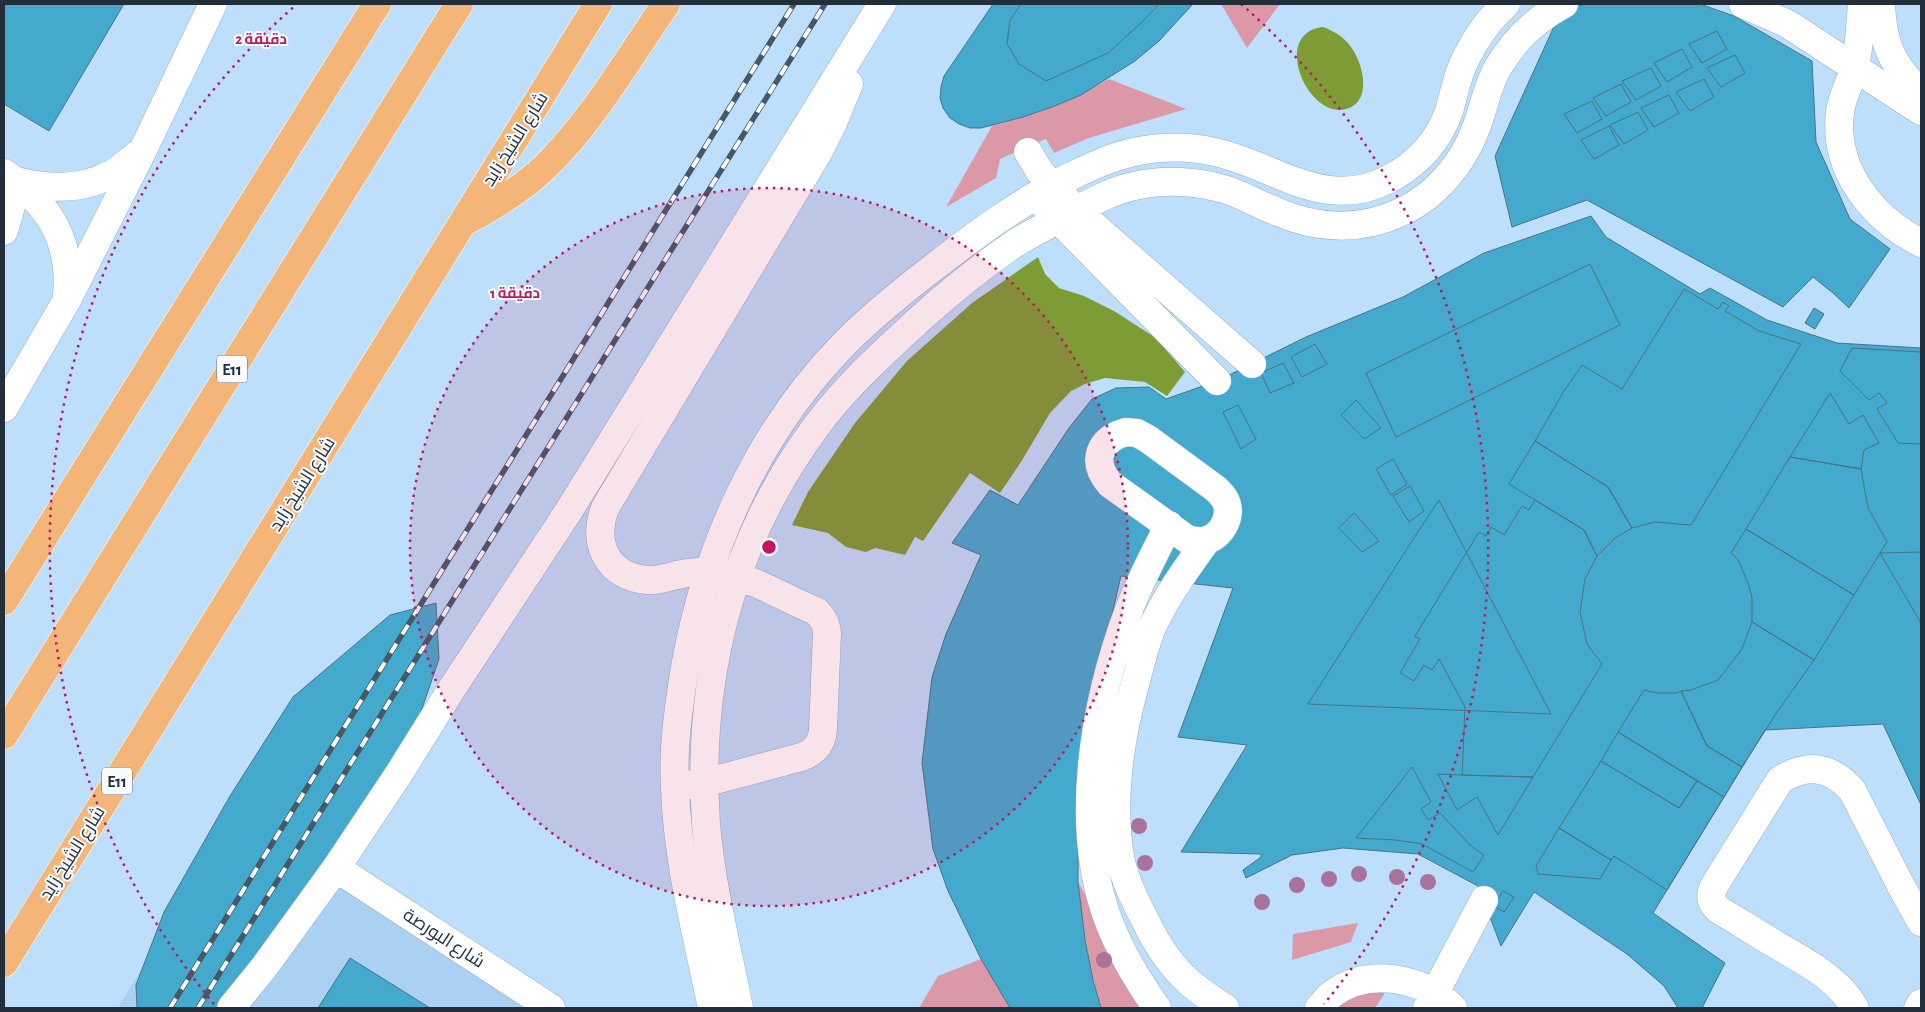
<svg xmlns="http://www.w3.org/2000/svg" width="1925" height="1012" viewBox="0 0 1925 1012" font-family="'Alegreya Sans',Cairo,sans-serif">
<style>
.built{fill:#abd1f2}
.green{fill:#db99a8}
.water{fill:#7d9c36}
.building{fill:#43aace;stroke:#497383}
.lines{fill:none;stroke-linecap:round;stroke-linejoin:round}
.minor-casing{stroke:#90b0cb;stroke-width:29}
.highway-casing{stroke:#fff;stroke-width:29}
.minor{stroke:#fff;stroke-width:28}
.highway{stroke:#f3b578;stroke-width:28}
.rail-casing{stroke:#465867;stroke-width:5.5}
.rail{stroke:#f9fcff;stroke-width:4;stroke-dasharray:11;stroke-linecap:butt}
.tree{fill:#a9729a}
.ring{fill:none;stroke:#c2185b;stroke-width:2.5;stroke-dasharray:2.5 5}
.labels{text-anchor:middle;stroke-width:4;stroke-linejoin:round;paint-order:stroke}
.shield{fill:#f9fcff;stroke:#626c75;stroke-width:1}
.shield-label{font-size:16px;font-weight:bold;fill:#222f3a}
.street-label{font-size:18px;fill:#222f3a;stroke:#f9fcff}
.centre{fill:#c2185b;stroke:#f9fcff;stroke-width:2.5}
.ring-label{font-size:15px;text-anchor:middle;font-weight:bold;fill:#c2185b;stroke:#f9fcff;stroke-width:4;stroke-linejoin:round;paint-order:stroke}
</style>
<rect width="100%" height="100%" fill="#bedffc"/>
<path class="built" d="M233,816L544,1008H118Z"/>
<path class="green" d="M1221,4H1280L1247,48Z
M1109,79L1186,109L1089,138L1054,153L1046,139L1000,159L996,178L946,207L992,126C1034,114 1070,101 1109,79Z
M1078,882L1150,1008H1101C1089,966 1083,925 1078,882Z
M1358,923L1351,942L1292,960L1293,934Z
M981,959L1010,1008H919L938,976Z
M1362,992L1385,993L1375,1008H1337L1344,1000Z"/>
<path class="water" d="M1323,27C1334,31 1344,37 1351,47C1363,63 1373,102 1346,109C1308,120 1270,33 1323,27Z
M1038,257L1045,274L1059,288L1084,296L1114,311L1156,338L1185,372L1167,396L1145,382L1105,378L1085,384L1071,391L1050,413L1021,462L1000,493L970,473L923,541L915,537L905,555L875,548L866,552L846,547L828,533L792,525L808,492L855,423L907,361L972,303Z"/>
<path class="building" d="M4,4H124L49,131L4,104Z
M993,4H1193L1159,41L1135,61L1081,95L1052,107L1023,117L981,128H970L959,124L950,118L943,108L940,98L941,87L944,76Z
M1021,4H1159L1142,22L1108,53L1046,81L1019,64L1007,44L1010,20Z
M1587,4H1700L1734,16L1812,61L1816,142L1850,219L1890,249L1849,308L1833,293L1813,277L1783,307L1587,200L1512,227L1495,156L1562,9Z
M1717,31L1727,49L1702,63L1689,44Z
M1682,49L1692,67L1667,82L1654,63Z
M1735,55L1745,73L1721,87L1707,68Z
M1651,68L1661,86L1636,100L1622,81Z
M1704,79L1714,97L1690,111L1676,92Z
M1621,84L1631,102L1606,116L1593,98Z
M1669,95L1679,113L1654,127L1641,108Z
M1592,101L1602,119L1577,133L1564,114Z
M1638,112L1648,130L1624,144L1610,125Z
M1609,126L1619,145L1594,159L1581,140Z
M1591,216L1606,237L1700,294L1710,288L1767,320L1837,343L1921,348V805L1883,724L1765,730L1653,913L1725,963L1702,1008H1678L1664,986L1627,954L1534,892L1501,946L1478,886L1418,854L1343,848L1292,855L1246,878L1243,870L1261,857V854L1181,852L1247,745L1178,737L1233,588L1121,576L1088,716L1078,848V882L1085,939L1093,980L1101,1008H1010L981,959L948,891L933,849L922,763L932,677L946,634L981,555L952,543L990,490L1018,505L1069,428L1092,399L1116,388L1149,387L1166,399L1217,381L1306,337L1403,297L1484,253Z
M1590,264L1620,325L1396,437L1366,373Z
M1684,289L1718,309L1723,302L1729,306L1725,311L1759,331L1801,344L1691,525L1655,522L1632,528L1608,487L1535,441L1564,391L1582,365L1622,389Z
M1814,308L1824,314L1815,329L1805,323Z
M1315,344L1327,364L1302,377L1291,357Z
M1852,348L1921,352V444L1898,443L1877,409L1887,403L1879,393L1869,400L1840,371Z
M1283,363L1294,383L1270,393L1261,373Z
M1830,393L1849,424L1863,415L1879,443L1864,450L1861,469L1790,457Z
M1356,400L1381,428L1364,439L1341,415Z
M1238,405L1256,439L1241,449L1223,412Z
M1535,441L1608,487L1632,528L1615,538L1597,556L1584,530L1509,484Z
M1790,457L1861,469L1868,508L1887,542L1854,595L1746,529Z
M1393,459L1407,484L1391,495L1376,469Z
M1410,486L1424,511L1409,522L1393,496Z
M1439,500L1551,714L1308,704L1412,541Z
M1535,500L1584,530L1597,556L1585,579L1580,612L1587,644L1602,664L1533,777L1462,775L1465,707L1439,659L1432,670L1424,665L1414,681L1400,673L1420,639L1415,636L1479,532L1486,536L1491,527L1504,535L1522,506L1529,510Z
M1354,513L1379,541L1362,552L1339,528Z
M1746,529L1854,595L1814,660L1752,622V598L1749,586L1739,561L1731,553Z
M1921,552V623L1880,553Z
M436,603L439,659L415,729L225,1008H137L136,985L164,912L230,796L293,697L390,615Z
M1752,622L1814,660L1777,712L1742,767L1707,746L1681,691L1691,690L1718,680L1742,649Z
M1644,690L1657,693H1677L1681,691L1707,746L1742,767L1724,797L1618,732Z
M1618,732L1697,781L1679,808L1601,761Z
M1601,761L1679,808L1697,781L1724,797L1667,890L1614,856L1611,860L1559,828Z
M1412,767L1431,802L1421,809L1428,820L1440,813L1470,845L1484,855L1473,872L1422,844L1396,840L1356,838Z
M1438,774L1462,775L1533,777L1498,835L1477,797L1457,810Z
M1559,828L1611,860L1600,879L1538,874L1536,866Z
M1503,891L1514,897L1504,912L1494,906Z
M350,958L430,1008H318Z"/>
<g class="lines">
<defs>
<path id="minor" d="M1743,4L1788,24L1921,111
M1862,4C1860,25 1860,48 1854,68C1850,83 1842,97 1840,112C1833,170 1872,218 1921,243
M1881,4C1883,47 1892,63 1921,94
M1028,152L1040,172L1076,210L1252,364
M4,173C48,202 72,241 67,295
M16,181C48,189 81,191 111,174C121,169 130,160 139,153
M1046,207L1217,381
M4,231L12,203L16,181
M4,408L67,300L143,150L213,4
M1126,432L1137,433L1148,439L1216,489C1219,492 1222,495 1224,498C1234,513 1223,535 1207,540C1201,542 1194,541 1187,539L1110,484C1091,462 1098,440 1126,432Z
M1207,540C1186,569 1165,598 1151,630C1143,650 1139,671 1133,692C1119,745 1111,802 1120,857C1124,879 1135,901 1145,920C1156,943 1170,965 1189,982C1200,992 1213,1000 1225,1008
M688,785L704,783L801,757C815,752 822,744 823,729L827,633C826,623 823,618 816,611C785,599 756,579 723,573C708,570 692,572 677,575C668,577 657,581 647,580C607,576 592,544 605,508L819,151L833,123L849,84
M336,868L551,1008
M231,1008L265,966L336,868L400,772L451,690L568,512L882,4
M712,1008C697,935 677,861 675,787C673,751 677,721 682,686C701,559 754,435 846,342C873,315 904,290 934,267C978,233 1020,202 1069,177C1090,167 1111,157 1134,152C1162,146 1191,146 1219,153C1277,167 1326,212 1389,179C1417,164 1438,143 1449,111C1454,94 1457,76 1465,60C1475,39 1489,19 1506,4
M739,1008C727,947 711,885 706,823C696,679 731,540 818,424C848,384 886,350 922,317C951,291 982,266 1014,244C1032,233 1051,223 1069,214C1090,203 1111,191 1134,186C1164,179 1198,181 1227,190C1245,196 1261,206 1278,212C1317,229 1360,231 1399,213C1435,197 1463,164 1476,128C1484,108 1487,87 1497,69C1513,41 1536,19 1564,4
M1157,1008C1138,981 1121,953 1109,922C1072,826 1094,702 1130,607C1141,579 1155,552 1169,525
M1319,1008C1323,1004 1327,998 1332,994C1369,967 1423,977 1453,1008
M1427,1008L1484,900
M1855,1008C1837,977 1805,962 1775,944C1756,933 1738,921 1719,910C1711,903 1709,896 1714,886L1780,780C1807,763 1830,766 1852,790L1900,884L1921,922
M1918,1008L1921,1003"/>
<path id="highway" d="M466,221C494,206 522,189 545,167C593,120 628,59 666,4
M4,601L377,4
M4,735L459,4
M4,963L598,4"/>
</defs>
<use href="#minor" class="minor-casing"/>
<use href="#highway" class="highway-casing"/>
<use href="#minor" class="minor"/>
<use href="#highway" class="highway"/>
<defs>
<path id="rail" d="M170,1008L794,4
M198,1008L825,4"/>
</defs>
<use href="#rail" class="rail-casing"/>
<use href="#rail" class="rail"/>
</g>
<g class="tree">
<circle cx="1139" cy="826" r="8"/>
<circle cx="1145" cy="863" r="8"/>
<circle cx="1359" cy="874" r="8"/>
<circle cx="1397" cy="877" r="8"/>
<circle cx="1329" cy="879" r="8"/>
<circle cx="1428" cy="882" r="8"/>
<circle cx="1297" cy="885" r="8"/>
<circle cx="1262" cy="902" r="8"/>
<circle cx="1104" cy="960" r="8"/>
</g>
<circle cx="769" cy="547" r="359" fill="#c2185b" fill-opacity=".12"/>
<g class="ring">
<circle cx="769" cy="547" r="359"/>
<path d="M214 1004A719 719 0 0 1 297 4M1241 4A719 719 0 0 1 1324 1004"/>
</g>
<g class="labels">
<g class="shield">
<rect x="217" y="355.5" width="30" height="27" rx="4"/>
<rect x="102" y="767.5" width="30" height="27" rx="4"/>
</g>
<g class="shield-label">
<text x="232" y="375">E11</text>
<text x="117" y="787">E11</text>
</g>
<g class="street-label">
<text transform="translate(515 139) rotate(-58)" y="6">شارع الشيخ زايد</text>
<text transform="translate(302 484) rotate(-58)" y="6">شارع الشيخ زايد</text>
<text transform="translate(72 853) rotate(-58)" y="6">شارع الشيخ زايد</text>
<text transform="translate(444 938) rotate(33)" y="6">شارع البورصة</text>
</g>
</g>
<circle cx="769" cy="547" r="8" class="centre"/>
<g class="ring-label">
<text x="261" y="44">2 دقيقة</text>
<text x="515" y="298">1 دقيقة</text>
</g>
<rect width="1925" height="1012" fill="none" stroke="#222f3a" stroke-width="10"/>
</svg>
